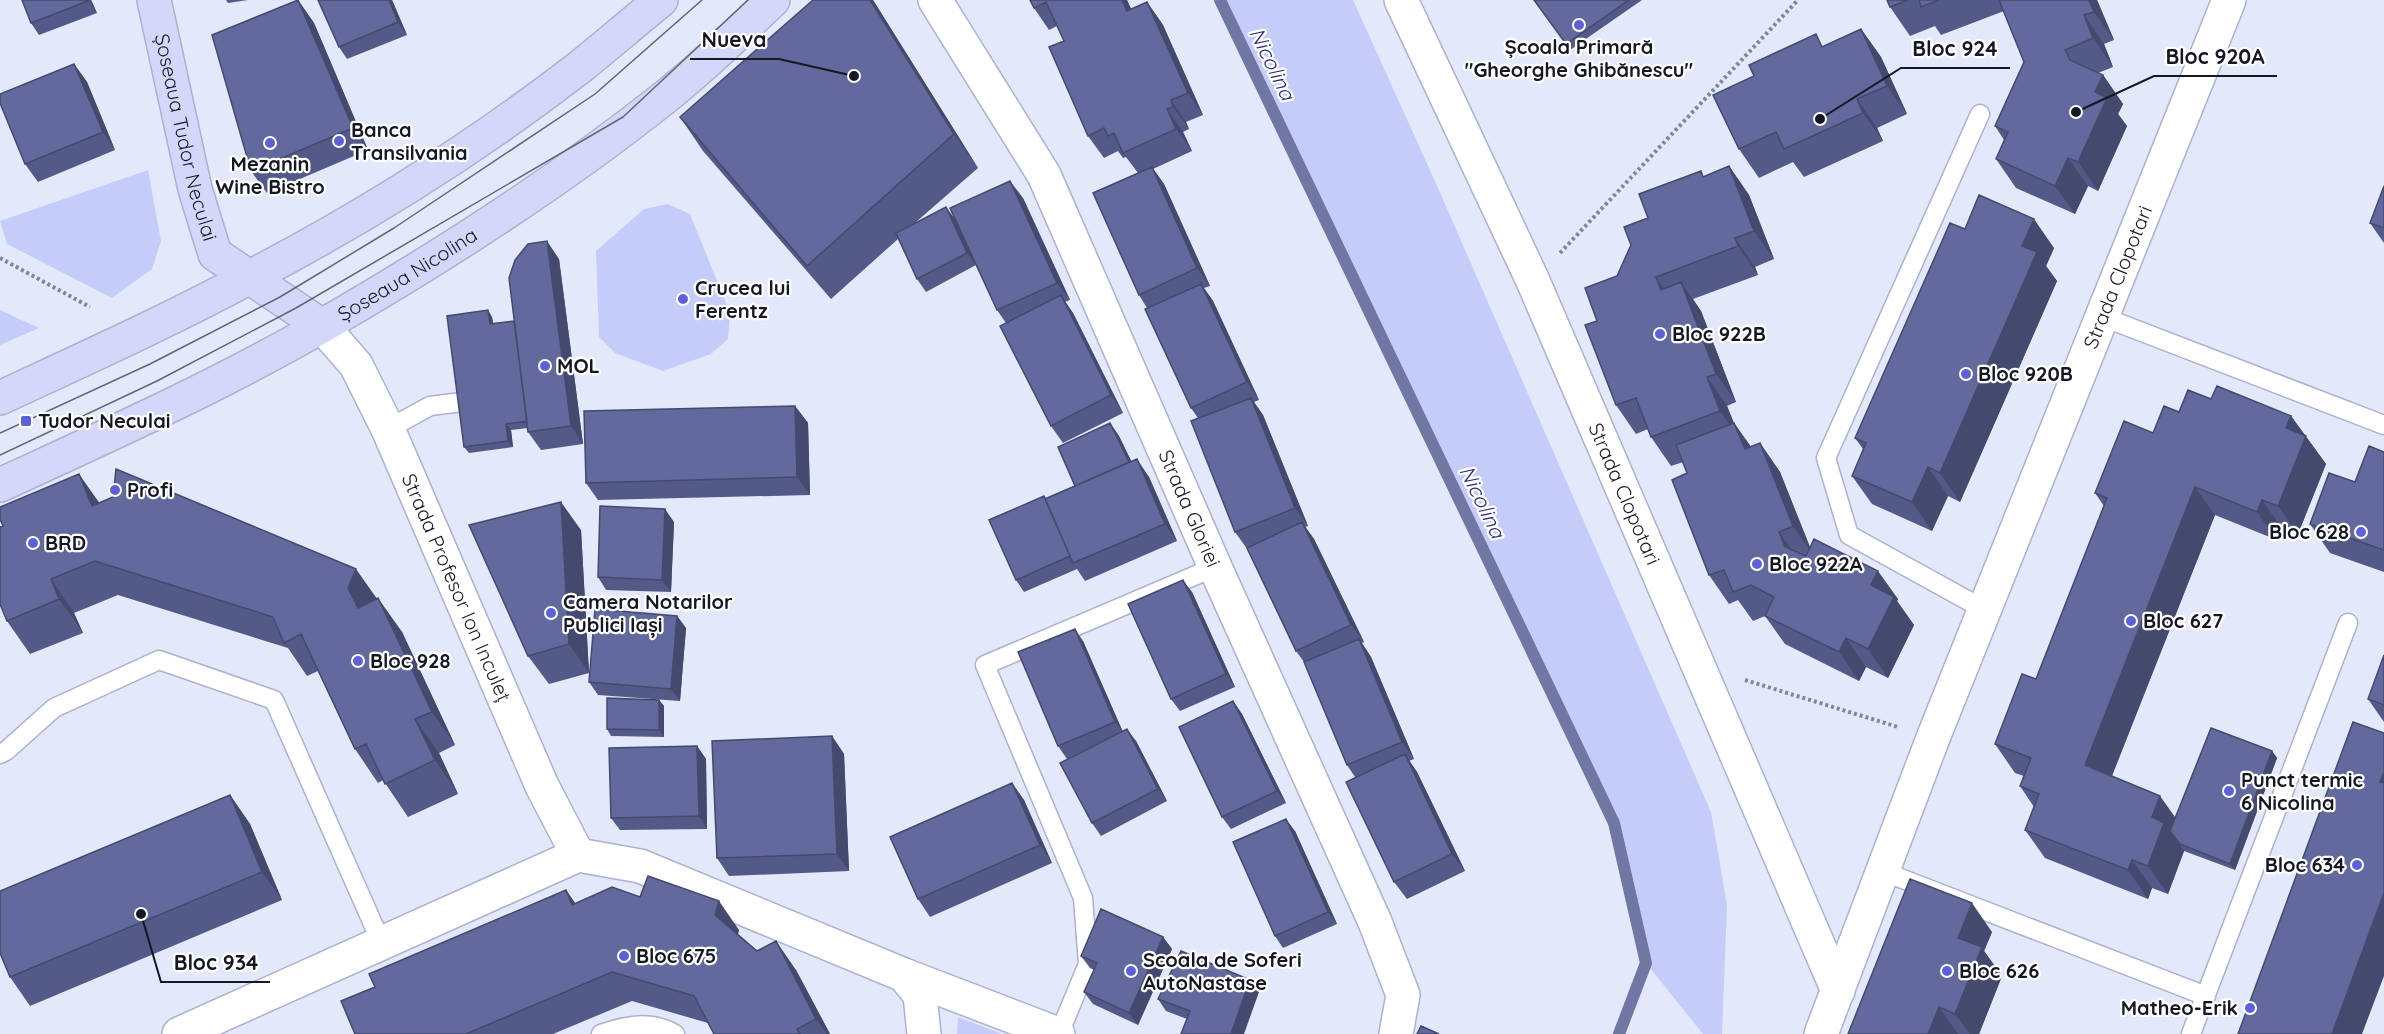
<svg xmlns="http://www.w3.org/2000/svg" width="2384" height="1034" viewBox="0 0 2384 1034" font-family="Quicksand,sans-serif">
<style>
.green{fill:#c4cdfa}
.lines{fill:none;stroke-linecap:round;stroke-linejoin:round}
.stream{stroke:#7077a2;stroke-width:12}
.service-casing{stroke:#abb1cf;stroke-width:21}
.minor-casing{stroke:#abb1cf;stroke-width:36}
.secondary-casing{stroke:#abb1cf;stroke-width:36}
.path{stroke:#828594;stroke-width:4;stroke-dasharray:3 3;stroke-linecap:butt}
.service{stroke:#fff;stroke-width:18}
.minor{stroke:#fff;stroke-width:33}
.secondary{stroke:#d4d6fa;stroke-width:33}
.tram{stroke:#636573;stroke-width:1.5}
.wall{fill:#535a87}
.shaded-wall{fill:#444a6e}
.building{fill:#61699d;stroke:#444a6e;stroke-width:1.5}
.poi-dot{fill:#5c61d9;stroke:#fff;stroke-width:2}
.labels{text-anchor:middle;stroke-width:4.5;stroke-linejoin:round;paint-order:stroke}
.poi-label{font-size:20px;font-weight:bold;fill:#151722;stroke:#fff;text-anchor:start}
.street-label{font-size:20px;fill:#151722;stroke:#fff}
.water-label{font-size:21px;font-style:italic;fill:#2c2f72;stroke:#fff}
.leader{fill:none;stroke:#151722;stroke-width:2}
.callout-dot{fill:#151722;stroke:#fff;stroke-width:2}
.callout-label{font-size:21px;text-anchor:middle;font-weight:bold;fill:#151722;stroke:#fff;stroke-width:4.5;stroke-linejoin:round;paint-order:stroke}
</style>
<rect width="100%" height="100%" fill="#e4e8fb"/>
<path class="green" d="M1221,0H1353L1434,179L1711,812L1727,905L1722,1034H1703L1646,963L1612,817Z
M148,170L161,241L152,269L112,298L7,244L0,221Z
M668,204L690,214L730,313L728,339L711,354L663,371L615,353L599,337L596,251L644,209Z
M0,310L39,328L0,345Z
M958,1017L1002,1034H957Z"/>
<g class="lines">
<path class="stream" d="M1220,0L1614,823L1646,963L1619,1034"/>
<defs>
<path id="service" d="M1980,114L1826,458L1849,535L1985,610
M2103,317L2384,425
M388,429L430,406L462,402
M0,754L6,751L54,708L159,660L274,700L381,942
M1882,871L2206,996
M601,1034C626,1025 651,1020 675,1034
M1059,1034L1088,964L1083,898L985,665L1215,567
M2191,1034L2348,623"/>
<g id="minor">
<path id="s1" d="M935,0L1044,175L1215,567L1375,922L1403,995L1396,1034"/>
<path id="s2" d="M1401,0L1533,281L1838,991"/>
<path id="s3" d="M322,326L356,365L388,429L542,786L578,855"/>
<path d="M904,975L920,995L924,1034"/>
<path d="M179,1034L578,855L640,866L904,975L1058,1034"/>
<path id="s4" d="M1821,1034L1933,738L2229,0"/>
</g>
<g id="secondary">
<path id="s5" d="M154,0L195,189L215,254L322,326"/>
<path d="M0,398C84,359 168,321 250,277C363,218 479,145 580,67C607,45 634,22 661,0"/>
<path id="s6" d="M0,485C109,435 218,386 322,326C440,258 557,183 664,98C702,68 738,33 773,0"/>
</g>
</defs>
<use href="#service" class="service-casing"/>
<use href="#minor" class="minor-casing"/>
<use href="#secondary" class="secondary-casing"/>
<path class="path" d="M1560,253L1798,0
M0,258L90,307
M1745,680L1898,727"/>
<use href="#service" class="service"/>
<use href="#minor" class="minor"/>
<use href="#secondary" class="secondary"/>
<path class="tram" d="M0,433L150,364L280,297L394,228L595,94L702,0
M0,455L157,381L296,308L623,117L748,0"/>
</g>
<path class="wall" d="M22,0H91L97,13L39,35L31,23Z
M226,0H248L228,3Z
M298,0L314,23L368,150L267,193L251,171Z
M392,0L407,35L347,59L339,47Z
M873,0L978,168L916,222L954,218L1023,198L1070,300L1065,302L1073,313L1123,413L1063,443L1051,426L1006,323L997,310L963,237L976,265L926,292L917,279L898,239L831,299L703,151L680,117Z
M1030,0H1127L1131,9L1147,2L1163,25L1203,115L1186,122L1189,129L1183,132L1192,151L1153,169L1164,184L1210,286L1204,288L1213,301L1259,400L1254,402L1263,415L1308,526L1305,527L1314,539L1364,642L1362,643L1371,657L1414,759L1409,761L1417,772L1465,871L1407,899L1394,882L1355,777L1347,765L1304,662L1296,651L1248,550L1235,532L1198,418L1191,408L1147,308L1139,295L1138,173L1126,157L1123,158L1118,151L1104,158L1088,136L1064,41L1057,26L1049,30L1034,8Z
M1534,0H1642L1570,50Z
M1887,0H2097L2114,40L2104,44L2113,67L2098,73L2103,75L2123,104L2118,114L2127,126L2098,191L2088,186L2075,214L2016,188L1996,159L2004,140L1995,126L2024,62L2004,11L1941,35L1935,26L1910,36L1890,7Z
M1861,29L1881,57L1907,114L1877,128L1883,141L1804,177L1793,162L1759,178L1739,149L1824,46Z
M74,64L87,82L115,150L38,182L25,164Z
M1729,166L1749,195L1774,259L1755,267L1758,275L1693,299L1701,311L1736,402L1727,406L1734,423L1751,447L1760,443L1780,472L1810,547L1898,599L1897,601L1914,625L1888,678L1866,667L1859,681L1785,644L1765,616L1753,621L1738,600L1729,604L1709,575L1687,473L1683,462L1671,466L1651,437L1648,429L1636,434L1616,405L1597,321L1648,218L1705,176Z
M2384,186V243L2370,223Z
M1965,229L2054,248L2046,266L2057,281L1960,502L1948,496L1932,531L1872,504L1852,476L1863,449L1855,438Z
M559,259L583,444L541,450L528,432V428L511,430L513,447L469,453L464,447L492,317L493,323L514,321Z
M2211,399L2291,416L2326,464L2298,534L2282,528L2277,540L2215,515L2112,776L2176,818L2272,751L2277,758L2235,870L2184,851L2168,894L2152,888L2148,899L2045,858L2025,830L2034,807L2020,786L2024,776L2015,773L1995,744L2036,679L2104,506L2095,493L2153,433L2179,412Z
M795,406L808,423L810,495L598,500L586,483Z
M1110,423L1119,436L1131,461L1149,477L1177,541L1085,581L1077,569L1024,592L1016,580L1046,498L1075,486Z
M2384,452V572L2330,553L2310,524L2355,482Z
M99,503L377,599L402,632L455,745L439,753L458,794L408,817L383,780L378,783L355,749L318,671L307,676L288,648L118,595L74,613L83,633L30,654L7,621Z
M674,522L671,592L606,590L598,577Z
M581,530L589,673L549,684L528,656Z
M1192,592L1235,687L1180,711L1171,699Z
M677,616L686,628L680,701L598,695L589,682Z
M1083,641L1122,731L1136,741L1167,801L1101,836L1092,823L1084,751L1067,759L1058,746Z
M2384,655V722L2368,699Z
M659,700L664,706V737L611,736L607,729Z
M1233,701L1242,714L1286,803L1231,829L1222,817Z
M832,736L844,754L849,871L729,876L717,858Z
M697,746L706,759L707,829L620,830L611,818Z
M1012,783L1024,800L1052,863L930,917L918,899Z
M230,795L250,824L282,900L30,1006L10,977Z
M1295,831L1337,924L1283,948L1275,936Z
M566,890L575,903L739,930L738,934L757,951L796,970L830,1034H714L708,1023L632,1001L553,1034H355L375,987Z
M1992,932L1984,951L2002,976L1979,1034H1848Z
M1163,937L1172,949L1138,1025L1093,1004L1084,992L1094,970L1090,968L1081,956Z
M1250,980L1259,992L1187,1019L1166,1011L1158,999Z"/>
<path class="shaded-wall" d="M88,0H91L97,13Z
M298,0L314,23L368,150L353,128Z
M389,0H392L407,35L398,22Z
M870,0H873L978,168L954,134Z
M1122,0H1127L1142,33L1127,11Z
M2089,0H2097L2114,40L2094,12Z
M1147,2L1163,25L1203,115L1188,93Z
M2084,15L2104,44L2113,67L2093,38Z
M1861,29L1881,57L1907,114L1887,86Z
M74,64L87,82L115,150L103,132Z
M2103,75L2123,104L2118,114L2127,126L2098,191L2078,162L2095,92Z
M1857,99L1877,128L1883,141L1863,113Z
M1171,100L1186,122L1189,129L1173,107Z
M1167,109L1183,132L1192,151L1176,129Z
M2068,158L2088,186L2075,214L2055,186Z
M1729,166L1749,195L1774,259L1754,231Z
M1152,167L1164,184L1210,286L1197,268Z
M1010,181L1023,198L1070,300L1057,283Z
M946,207L955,219L976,265L967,253Z
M2034,219L2054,248L2046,266L2057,281L1960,502L1940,473L2022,246Z
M1735,238L1755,267L1758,275L1738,246Z
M547,241L559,259L583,444L571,426Z
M1656,277L1676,306L1661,290Z
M1681,282L1701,311L1736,402L1716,374Z
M1201,284L1213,301L1259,400L1247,382Z
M1061,295L1073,313L1123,413L1111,395Z
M488,310L492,317L494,330L490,324Z
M1707,377L1727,406L1740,439L1720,411Z
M1251,398L1263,415L1308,526L1295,508Z
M795,406L808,423L810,495L797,477Z
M2291,416L2326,464L2298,534L2278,506L2286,428Z
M1110,423L1119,436L1139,477L1130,464Z
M1734,423L1754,451L1745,449Z
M506,424L511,430L513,447L508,441Z
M1760,443L1780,472L1813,555L1793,526Z
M1137,459L1149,477L1177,541L1165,524Z
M1928,467L1948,496L1932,531L1912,502Z
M79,474L103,508L92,506Z
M2195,487L2215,515L2105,793L2085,765Z
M2262,500L2282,528L2277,540L2257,512Z
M561,502L581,530L589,673L569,644Z
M665,509L674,522L671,592L662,580Z
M1302,522L1314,539L1364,642L1351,625Z
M1779,532L1799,560L1785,547Z
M356,569L380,603L358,608L348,588Z
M1878,571L1898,599L1897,601L1914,625L1888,678L1868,649L1871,585Z
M51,579L74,613L83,633L59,599Z
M1183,580L1192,592L1235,687L1226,674Z
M378,598L402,632L455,745L432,712Z
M677,616L686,628L680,701L671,689Z
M1075,629L1083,641L1124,734L1115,722Z
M1846,638L1866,667L1859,681L1839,652Z
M1359,639L1371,657L1414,759L1402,742Z
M659,700L664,706V737L659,730Z
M1233,701L1242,714L1286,803L1277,791Z
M415,719L439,753L458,794L435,760Z
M1127,729L1136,741L1167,801L1158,789Z
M832,736L844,754L849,871L837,854Z
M697,746L706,759L707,829L699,816Z
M2272,751L2277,758L2235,870L2230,864Z
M1405,754L1417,772L1465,871L1452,854Z
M2384,772V787L2380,782Z
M1012,783L1024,800L1052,863L1040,845Z
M230,795L250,824L282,900L262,872Z
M2160,796L2180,824L2175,837L2184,851L2168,894L2148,866L2152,817Z
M1286,819L1295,831L1337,924L1328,912Z
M2132,860L2152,888L2148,899L2128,870Z
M566,890L586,919L572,905Z
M2384,893V976L2362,1034H2332Z
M719,901L739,930L735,943L715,915Z
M1972,903L1992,932L1984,951L2002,976L1979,1034H1970L1955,1014L1958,938Z
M1163,937L1172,949L1138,1025L1129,1013Z
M776,941L796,970L830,1034H827L816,1019Z
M1250,980L1259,992L1244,1034H1231Z
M1939,1007L1958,1034H1928Z"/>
<path class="building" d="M22,0H88V1L31,23Z
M298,0L353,128L251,171L212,35Z
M318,0H389L398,22L339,47Z
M813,0H870L954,134L807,266L680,117Z
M1030,0H1122L1127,11L1147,2L1188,93L1171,100L1173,107L1167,109L1176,129L1123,153L1114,133L1108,136L1104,128L1088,136L1049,47L1064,41L1046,2L1034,8Z
M1534,0H1629L1566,44Z
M1887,0H1908L1890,7Z
M1919,0H1939L1921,7Z
M1999,0H2089L2094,12L2084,15L2093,38L2065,50L2070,60L2103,75L2095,92L2107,98L2078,162L2068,158L2055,186L1996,159L2008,132L1995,126L2024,62Z
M1861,29L1887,86L1857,99L1863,113L1784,149L1776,132L1739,149L1713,95L1754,76L1749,65L1816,34L1822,47Z
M74,64L103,132L25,164L0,103V94Z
M1729,166L1754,231L1735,238L1738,246L1656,277L1661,290L1681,282L1716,374L1707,377L1720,411L1651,437L1636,398L1616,405L1585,325L1597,321L1585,288L1617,276L1631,245L1624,227L1648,218L1639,194L1701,171L1703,177Z
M1152,167L1197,268L1139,295L1093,193Z
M1010,181L1057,283L997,310L950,208Z
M2384,186V228L2370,223Z
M1979,195L2034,219L2022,246L2037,252L1940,473L1928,467L1912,502L1852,476L1866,443L1855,438L1950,223L1965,229Z
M946,207L967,253L917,279L896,233Z
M547,241L571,426L528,432L509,278L515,260L528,244Z
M1201,284L1247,382L1191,408L1145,309Z
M1061,295L1111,395L1051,426L1000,326Z
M488,310L490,324L514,321L527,421L506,424L508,441L464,447L447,316Z
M2217,386L2291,416L2286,428L2306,436L2278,506L2262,500L2257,512L2195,487L2085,765L2160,796L2152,817L2164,823L2148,866L2132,860L2128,870L2025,830L2039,794L2020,786L2031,758L1995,744L2022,674L2036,679L2107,498L2095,493L2124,421L2153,433L2164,406L2179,412L2188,390L2211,399Z
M1251,398L1295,508L1235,532L1191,421Z
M795,406L797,477L586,483L584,411Z
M1110,423L1129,462L1075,486L1058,447Z
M1734,423L1745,449L1760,443L1793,526L1779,532L1785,547L1806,556L1814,539L1878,571L1871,585L1894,597L1868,649L1846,638L1839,652L1765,616L1774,597L1751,585L1733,592L1724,570L1709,575L1672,480L1687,473L1676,445Z
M2369,446L2384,452V550L2310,524L2329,473L2355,482Z
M1137,459L1165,524L1073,563L1045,499Z
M116,469L356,569L348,588L358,608L378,598L432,712L415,719L435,760L385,784L366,744L355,749L301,634L284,643L273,617L95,561L51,579L59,599L7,621L0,604V527L3,526L0,519V507L79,474L92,506L113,497Z
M1044,496L1070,556L1016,580L989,520Z
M561,502L569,644L528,656L469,525Z
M600,506L665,509L662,580L598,577Z
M1302,522L1351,625L1296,651L1247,548Z
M1183,580L1226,674L1171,699L1128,604Z
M595,609L677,616L671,689L589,682Z
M1075,629L1115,722L1058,746L1018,652Z
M1359,639L1402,742L1347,765L1304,662Z
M2384,655V705L2368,699Z
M607,698L659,700V730L607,729Z
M1233,701L1277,791L1222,817L1179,727Z
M2353,722L2384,733V772L2380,782L2384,783V893L2332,1034H2238Z
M2211,728L2272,751L2230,864L2180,844L2170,831Z
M1127,729L1158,789L1092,823L1060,763Z
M832,736L837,854L717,858L712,741Z
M697,746L699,816L611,818L609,748Z
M1405,754L1452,854L1394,882L1346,782Z
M1012,783L1040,845L918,899L890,837Z
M230,795L262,872L10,977L0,953V891Z
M1286,819L1328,912L1275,936L1233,842Z
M648,876L719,901L715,915L757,951L776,941L816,1019L797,1029L800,1034H714L694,996L612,972L466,1034H355L341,1001L375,987L369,974L566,890L572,905L612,887L640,897Z
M1910,879L1972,903L1958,938L1982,947L1955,1014L1939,1007L1928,1034H1848Z
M1101,909L1163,937L1129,1013L1084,992L1097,963L1081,956Z
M1181,951L1250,980L1231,1034H1181L1190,1011L1158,999Z
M1421,1026L1439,1034H1417Z"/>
<g class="poi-dot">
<circle cx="1579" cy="25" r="6"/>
<circle cx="339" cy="141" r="6"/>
<circle cx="270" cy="143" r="6"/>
<circle cx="683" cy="299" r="6"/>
<circle cx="1660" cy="334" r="6"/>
<circle cx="545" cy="366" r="6"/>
<circle cx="1966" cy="374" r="6"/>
<rect x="20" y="415" width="12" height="12" rx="3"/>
<circle cx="115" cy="490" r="6"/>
<circle cx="2361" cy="532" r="6"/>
<circle cx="33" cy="543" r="6"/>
<circle cx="1757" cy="564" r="6"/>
<circle cx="551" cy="613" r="6"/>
<circle cx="2131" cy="621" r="6"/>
<circle cx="358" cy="661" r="6"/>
<circle cx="2229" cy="791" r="6"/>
<circle cx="2357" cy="865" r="6"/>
<circle cx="624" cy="956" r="6"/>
<circle cx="1131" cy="971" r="6"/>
<circle cx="1947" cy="971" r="6"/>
<circle cx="2250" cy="1008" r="6"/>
</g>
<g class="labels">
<g class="poi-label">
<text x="1579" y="54" text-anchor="middle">Școala Primară<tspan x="1579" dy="23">"Gheorghe Ghibănescu"</tspan></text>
<text x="351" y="137">Banca<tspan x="351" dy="23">Transilvania</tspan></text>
<text x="270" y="171" text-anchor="middle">Mezanin<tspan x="270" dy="23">Wine Bistro</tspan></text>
<text x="695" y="295">Crucea lui<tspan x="695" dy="23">Ferentz</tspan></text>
<text x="1672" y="341">Bloc 922B</text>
<text x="557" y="373">MOL</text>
<text x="1978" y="381">Bloc 920B</text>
<text x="38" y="428">Tudor Neculai</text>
<text x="127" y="497">Profi</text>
<text x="2349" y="539" text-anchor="end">Bloc 628</text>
<text x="45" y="550">BRD</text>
<text x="1769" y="571">Bloc 922A</text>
<text x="563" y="609">Camera Notarilor<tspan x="563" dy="23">Publici Iași</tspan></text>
<text x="2143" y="628">Bloc 627</text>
<text x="370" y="668">Bloc 928</text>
<text x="2241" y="787">Punct termic<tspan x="2241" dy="23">6 Nicolina</tspan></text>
<text x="2345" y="872" text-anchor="end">Bloc 634</text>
<text x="636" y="963">Bloc 675</text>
<text x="1143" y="967">Scoala de Soferi<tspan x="1143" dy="23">AutoNastase</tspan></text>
<text x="1959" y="978">Bloc 626</text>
<text x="2238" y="1015" text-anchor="end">Matheo-Erik</text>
</g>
<g class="street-label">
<text dy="7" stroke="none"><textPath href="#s5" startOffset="141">Șoseaua Tudor Neculai</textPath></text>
<text dy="7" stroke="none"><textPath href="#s6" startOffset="459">Șoseaua Nicolina</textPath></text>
<text dy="7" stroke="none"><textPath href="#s4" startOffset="813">Strada Clopotari</textPath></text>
<text dy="7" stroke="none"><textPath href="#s2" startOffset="542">Strada Clopotari</textPath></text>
<text dy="7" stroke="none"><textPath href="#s1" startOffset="570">Strada Gloriei</textPath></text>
<text dy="7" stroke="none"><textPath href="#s3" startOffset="296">Strada Profesor Ion Inculeț</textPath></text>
</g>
<g class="water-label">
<text transform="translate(1272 64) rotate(64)" y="7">Nicolina</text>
<text transform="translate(1482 502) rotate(64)" y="7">Nicolina</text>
</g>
</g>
<path class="leader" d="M854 76L779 59H690M1820 119L1901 68H2010M2076 112L2154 76H2277M141 914L161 982H270"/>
<g class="callout-dot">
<circle cx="854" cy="76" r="6"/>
<circle cx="1820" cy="119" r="6"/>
<circle cx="2076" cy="112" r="6"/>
<circle cx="141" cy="914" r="6"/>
</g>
<g class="callout-label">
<text x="734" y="47">Nueva</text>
<text x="1955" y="56">Bloc 924</text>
<text x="2215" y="64">Bloc 920A</text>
<text x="216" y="970">Bloc 934</text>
</g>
</svg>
